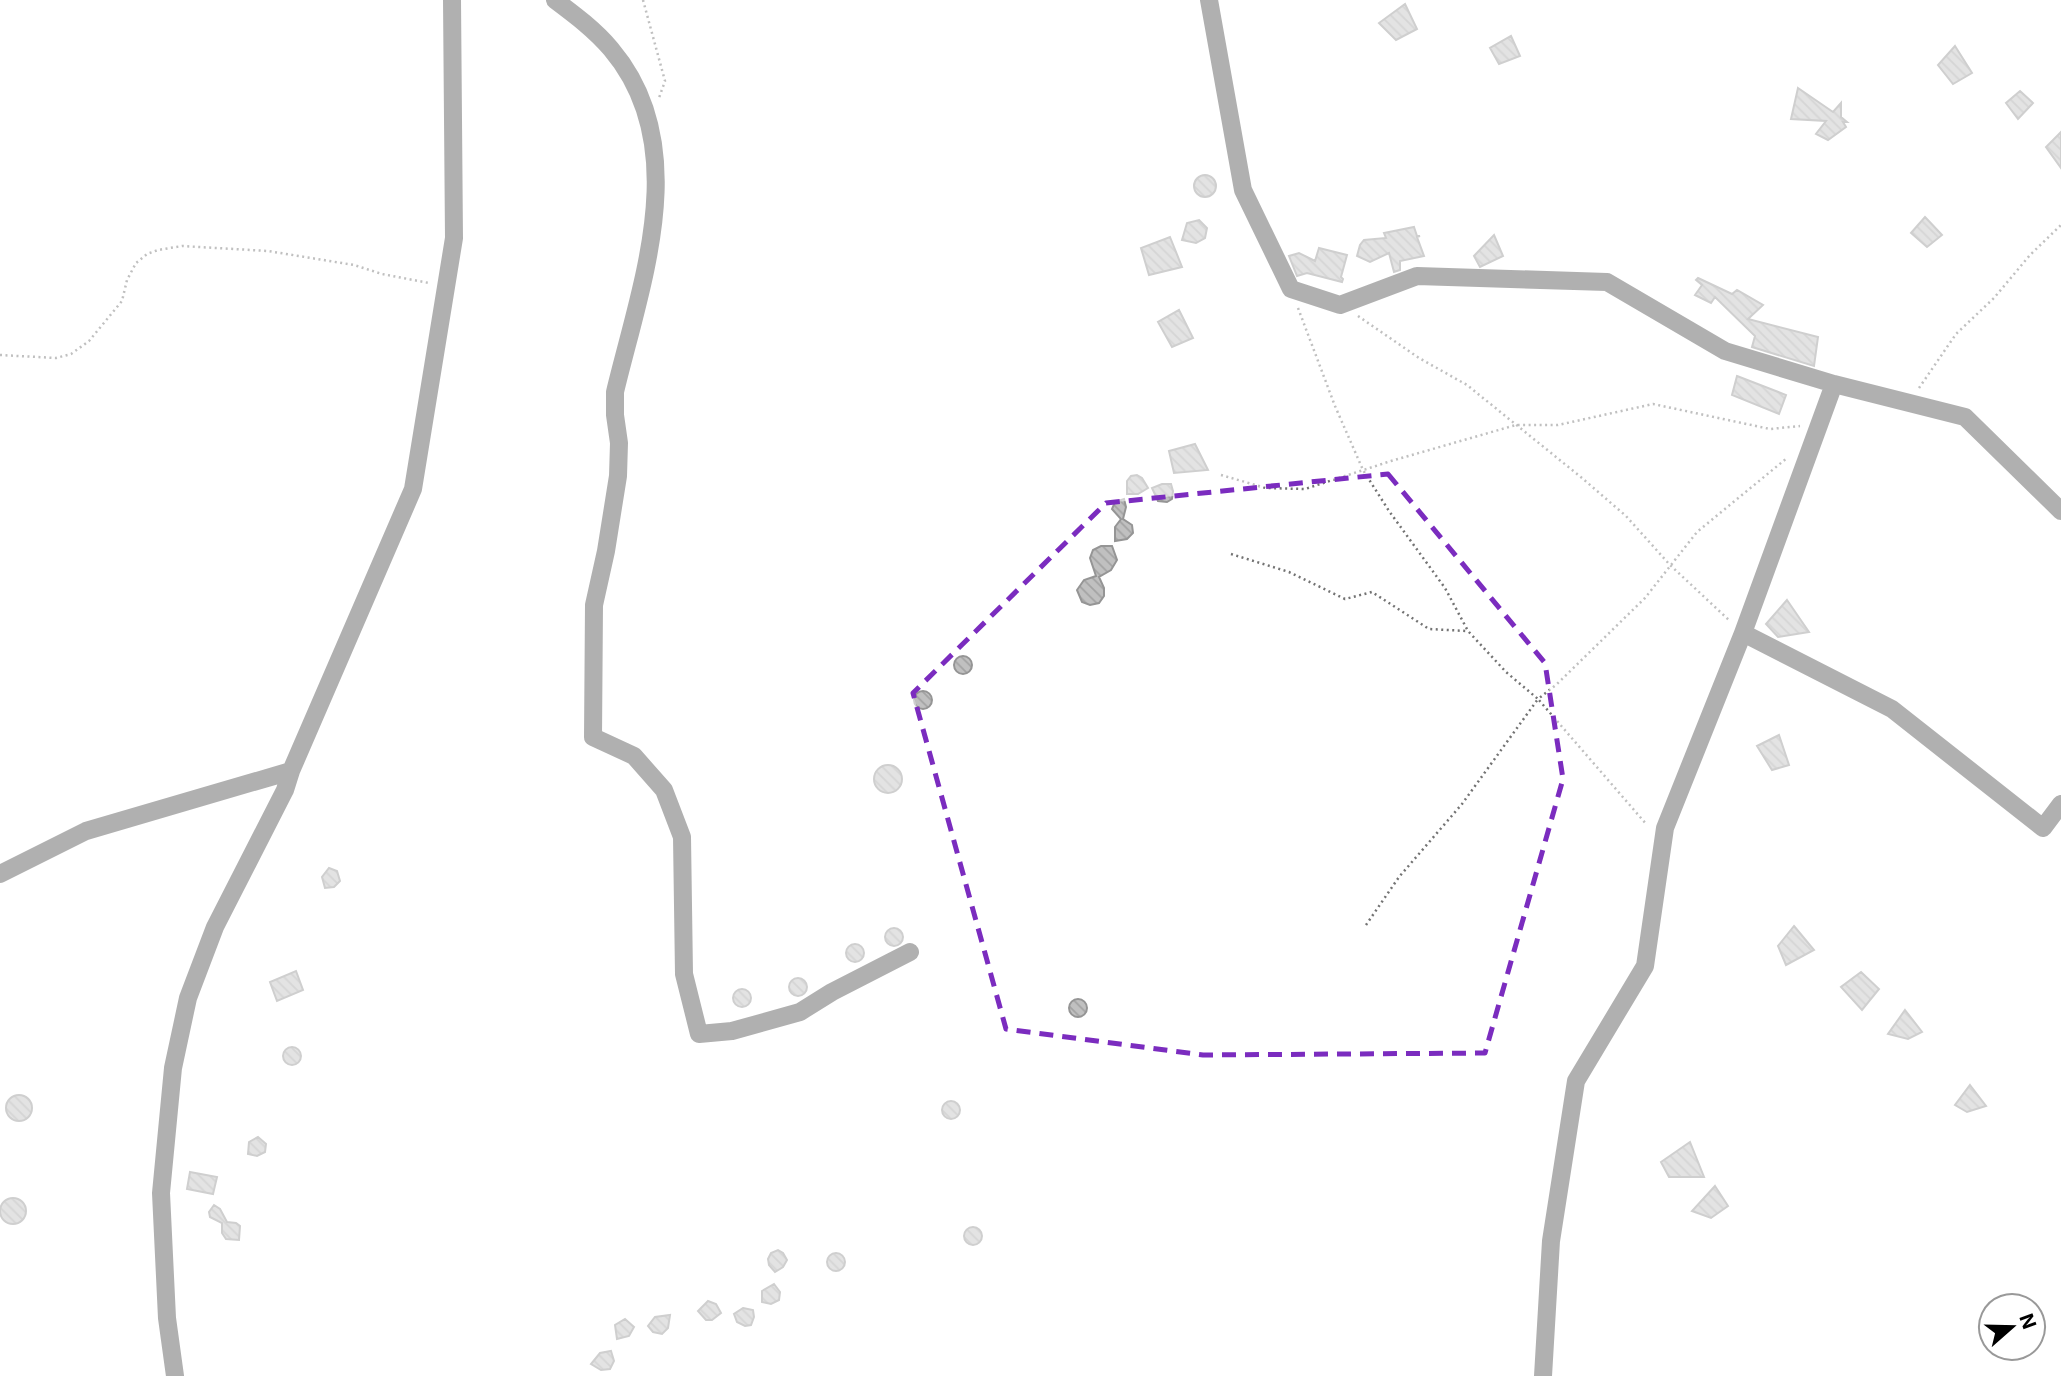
<svg xmlns="http://www.w3.org/2000/svg" width="2061" height="1376" viewBox="0 0 2061 1376" font-family="Inter,sans-serif">
<style>
.building{fill:url(#building-back-hatch);stroke:#959595;stroke-width:2}
.lines{fill:none;stroke-linecap:round;stroke-linejoin:round}
.path{stroke:#737373;stroke-width:2.5;stroke-dasharray:2 3.5;stroke-linecap:butt}
.minor{stroke:#515151;stroke-width:18}
.marked{fill:none;stroke:#7b2cbf;stroke-width:5;stroke-dasharray:14 9;stroke-linejoin:round}
</style>
<defs>
<pattern id="building-back-hatch" width="6" height="6" patternUnits="userSpaceOnUse" patternTransform="scale(1.75)"><rect width="6" height="6" fill="#c0c0c0"/><path d="M-1 5l2 2M0 0l6 6M5-1l2 2" fill="none" stroke="#a3a3a3"/></pattern>
</defs>
<rect width="100%" height="100%" fill="#fff"/>
<path class="building" d="M1405,4L1417,29L1396,40L1379,23Z
M1511,36L1520,56L1499,64L1490,48Z
M1955,46L1972,73L1953,84L1938,65Z
M1798,88L1833,112L1841,103V117L1847,122H1843L1846,127L1828,140L1816,134L1826,121L1791,119Z
M2020,91L2033,103L2018,119L2006,103Z
M2061,132V168L2046,147Z
M1194 186a11 11 0 1 1 22 0a11 11 0 1 1-22 0Z
M1925,217L1942,235L1927,247L1911,233Z
M1199,220L1207,228L1205,238L1196,243L1182,240L1187,223Z
M1414,227L1417,236H1420L1417,237L1424,256L1400,261V270L1394,272L1389,253L1370,262L1357,256L1360,245L1364,240L1386,238L1384,233Z
M1494,235L1503,256L1480,267L1474,256Z
M1170,237L1182,267L1149,275L1141,248Z
M1319,248L1347,255L1341,277L1343,279L1342,282L1307,273L1297,276L1289,256L1299,253L1315,261Z
M1698,278L1732,294L1737,290L1763,305L1748,319L1818,337L1814,366L1752,347L1755,336L1715,297L1711,303L1695,295L1702,285L1696,280Z
M1179,310L1193,338L1172,347L1158,322Z
M1737,376L1786,395L1779,414L1732,395Z
M1195,444L1208,470L1174,473L1169,451Z
M1137,475L1142,478L1148,488L1138,494H1127V481L1131,476Z
M1162,484H1171L1173,491L1172,499L1167,502L1158,501L1152,488Z
M1124,499L1126,507L1123,519L1132,525L1133,533L1127,539L1115,541V527L1121,519L1112,509L1115,502Z
M1101,546H1112L1117,560L1111,570L1099,577L1104,588V596L1099,603L1090,605L1082,602L1077,590L1084,580L1096,576L1090,558L1093,550Z
M1787,600L1809,632L1778,637L1766,624Z
M954 665a9 9 0 1 1 18 0a9 9 0 1 1-18 0Z
M914 700a9 9 0 1 1 18 0a9 9 0 1 1-18 0Z
M1779,735L1789,765L1772,770L1757,746Z
M874 779a14 14 0 1 1 28 0a14 14 0 1 1-28 0Z
M329,868L337,871L340,881L334,887L325,888L322,877Z
M1794,926L1814,950L1786,965L1778,946Z
M885 937a9 9 0 1 1 18 0a9 9 0 1 1-18 0Z
M846 953a9 9 0 1 1 18 0a9 9 0 1 1-18 0Z
M296,971L303,990L277,1001L270,982Z
M1861,972L1879,989L1862,1010L1841,987Z
M789 987a9 9 0 1 1 18 0a9 9 0 1 1-18 0Z
M733 998a9 9 0 1 1 18 0a9 9 0 1 1-18 0Z
M1069 1008a9 9 0 1 1 18 0a9 9 0 1 1-18 0Z
M1905,1010L1922,1032L1908,1039L1888,1034Z
M283 1056a9 9 0 1 1 18 0a9 9 0 1 1-18 0Z
M1970,1085L1986,1106L1967,1112L1955,1105Z
M6 1108a13 13 0 1 1 26 0a13 13 0 1 1-26 0Z
M942 1110a9 9 0 1 1 18 0a9 9 0 1 1-18 0Z
M258,1137L266,1144L265,1152L257,1156L248,1154L249,1142Z
M1690,1142L1704,1177H1669L1661,1162Z
M190,1172L217,1177L213,1194L187,1189Z
M1715,1186L1728,1206L1711,1218L1692,1211Z
M0 1211a13 13 0 1 1 26 0a13 13 0 1 1-26 0Z
M214,1205L220,1209L227,1222L236,1223L240,1226L239,1240L226,1239L222,1233V1223L210,1217L209,1212Z
M964 1236a9 9 0 1 1 18 0a9 9 0 1 1-18 0Z
M778,1250L783,1253L787,1260L783,1267L775,1272L769,1265L768,1259L771,1253Z
M827 1262a9 9 0 1 1 18 0a9 9 0 1 1-18 0Z
M774,1284L780,1292L779,1300L771,1304L762,1302V1291Z
M708,1301L716,1304L721,1313L712,1320H706L698,1311Z
M743,1308L753,1310L754,1317L751,1325L745,1326L737,1322L734,1314Z
M670,1315L668,1328L662,1334L653,1332L648,1326L655,1317Z
M625,1319L634,1327L629,1336L617,1339L615,1325Z
M611,1351L614,1361L610,1369L601,1370L591,1364L600,1353Z"/>
<g class="lines">
<path class="path" d="M643,0L665,81L659,98
M1298,308L1335,406L1363,470L1389,511L1445,588L1468,631L1506,672L1538,699L1557,684L1645,598L1697,532L1787,458
M1358,316L1419,358L1467,385L1582,478L1626,516L1670,565L1730,621
M0,355L56,358L71,354L89,341L122,301L127,280L136,263L147,254L158,250L182,246L268,251L354,265L382,274L429,283
M1919,388L1956,334L1994,298L2030,255L2061,225
M1221,475L1266,488L1305,489L1391,461L1516,425H1558L1653,404L1770,429L1800,426
M1231,554L1289,572L1345,599L1372,592L1429,629L1466,631
M1366,925L1399,877L1462,804L1538,699L1647,825"/>
<path class="minor" d="M555,0C575,15 595,30 611,49C694,147 641,283 615,392V415L619,443L618,476L606,551L594,605L593,737L634,756L664,790L682,837L684,974L699,1034L732,1031L800,1012L832,992L910,952
M1209,0L1243,190L1291,289L1340,305L1417,276L1607,282L1725,351L1834,384L1965,417L2061,511
M1743,633L1892,709L2043,828L2061,804
M0,874L86,831L291,771
M175,1376L167,1318L161,1193L173,1068L188,998L215,927L285,790L291,771L413,489L454,238L452,0
M1543,1376L1551,1241L1576,1081L1645,966L1665,828L1743,633L1834,384"/>
</g>
<path d="M0 0H2061V1376H0ZM1388,474L1545,663L1563,779L1485,1053L1203,1055L1006,1029L913,693L1106,503Z" fill="#fff" fill-opacity=".55" fill-rule="evenodd"/>
<path class="marked" d="M1388,474L1545,663L1563,779L1485,1053L1203,1055L1006,1029L913,693L1106,503Z"/>
<g transform="translate(2012 1327) rotate(70)"><circle r="33" fill="#ffffff" stroke="#999999" stroke-width="2"/>
<path d="M0-5L12 26L0 18L-12 26Z" fill="#000000"/>
<text y="-10" font-size="19" font-weight="bold" text-anchor="middle" fill="#000000">N</text>
</g>
</svg>
